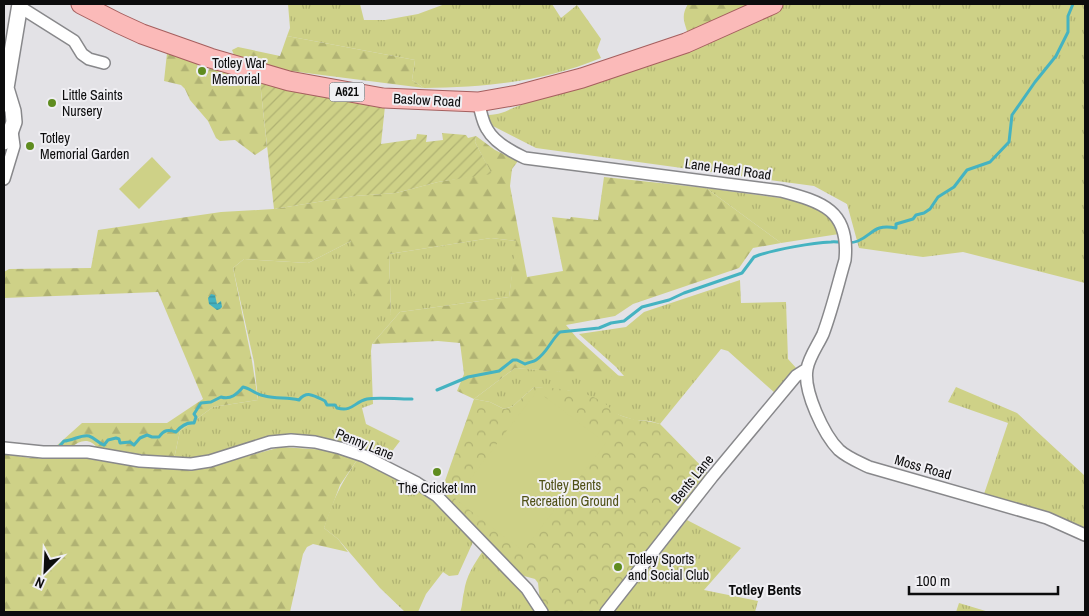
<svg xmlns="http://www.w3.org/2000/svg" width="1089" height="616" viewBox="0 0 1089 616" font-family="'Archivo Narrow',sans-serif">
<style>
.grass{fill:url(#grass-tufts)}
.forest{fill:url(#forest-firs)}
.park{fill:url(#park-crowns)}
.garden{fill:url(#garden-furrows)}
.pitch{fill:#ced187}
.water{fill:url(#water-rules)}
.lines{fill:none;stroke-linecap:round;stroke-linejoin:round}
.stream{stroke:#45b3c1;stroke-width:3}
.minor-casing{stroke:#88888b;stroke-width:14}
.tertiary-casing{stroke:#88888b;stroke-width:18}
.primary-casing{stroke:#a55f5e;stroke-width:21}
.minor{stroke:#fff;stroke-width:11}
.tertiary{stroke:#fff;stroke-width:15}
.primary{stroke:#fbbab9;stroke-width:19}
.poi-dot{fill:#5f8c1f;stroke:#f0eff3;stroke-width:2}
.labels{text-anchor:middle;stroke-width:4;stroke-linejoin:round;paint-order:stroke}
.shield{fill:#f0eff3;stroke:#505052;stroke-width:1}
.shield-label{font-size:12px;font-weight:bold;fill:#0c0c0d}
.poi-label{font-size:14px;fill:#0c0c0d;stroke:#f0eff3;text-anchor:start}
.street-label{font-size:14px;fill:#0c0c0d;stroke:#f0eff3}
.park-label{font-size:14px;fill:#505117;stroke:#f0eff3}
.neighbourhood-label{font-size:15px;font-weight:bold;fill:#0c0c0d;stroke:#f0eff3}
</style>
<defs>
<pattern id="grass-tufts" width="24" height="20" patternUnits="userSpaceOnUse" patternTransform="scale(1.25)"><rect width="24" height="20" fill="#ced187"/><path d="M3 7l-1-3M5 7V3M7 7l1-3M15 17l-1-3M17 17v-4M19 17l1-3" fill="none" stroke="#b0b273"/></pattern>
<pattern id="forest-firs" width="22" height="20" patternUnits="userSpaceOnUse" patternTransform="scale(1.25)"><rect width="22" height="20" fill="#ced187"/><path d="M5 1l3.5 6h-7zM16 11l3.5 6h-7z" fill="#b0b273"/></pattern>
<pattern id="park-crowns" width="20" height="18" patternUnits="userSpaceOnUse" patternTransform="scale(1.25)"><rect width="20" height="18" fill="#ced187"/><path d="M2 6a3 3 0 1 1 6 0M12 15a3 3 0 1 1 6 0" fill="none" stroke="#b0b273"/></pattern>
<pattern id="garden-furrows" width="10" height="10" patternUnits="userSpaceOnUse" patternTransform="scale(1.25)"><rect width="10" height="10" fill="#ced187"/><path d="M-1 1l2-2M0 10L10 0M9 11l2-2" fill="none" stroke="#b0b273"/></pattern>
<pattern id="water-rules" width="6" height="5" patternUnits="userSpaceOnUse" patternTransform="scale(1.25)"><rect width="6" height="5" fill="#45b3c1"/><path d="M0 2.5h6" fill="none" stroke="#38909b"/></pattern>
</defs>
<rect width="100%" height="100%" fill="#e3e2e6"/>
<path class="grass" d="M288,4H360L364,20H385L418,14L445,4H552L561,18L577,5L601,39L597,50L601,58C542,82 487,87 424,88L412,80L415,60L287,36L290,28Z
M784,4H1085V283L963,252L923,257L859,248L847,204L814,186L536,148L489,124L488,115C505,114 506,110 521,105C537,99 555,95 572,89C644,64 717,40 784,4Z
M706,188L789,199L820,209L832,219L839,234L781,243Z
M491,238L517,241L509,297L400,312L372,344L371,351L373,404L362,408L366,424L400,441L387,458L382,459L336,441L296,435L270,436L200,459H174L180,431L213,407L258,400L254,362L233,268L244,259L308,263L351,241L391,315L389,254Z
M740,280L741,303L786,302L788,359L798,370L775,393L728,351L721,349L660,424L650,421L634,420L619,415L571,391L534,387L513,406L504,409L490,402L474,399L515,368L624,376L616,367L579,334L626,327L644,312Z
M956,387L1017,413L1085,476V530L1060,518L984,494L1008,423L948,402Z
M357,460L413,486L438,505L473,542L458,575L449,576L443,572L426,594L418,612H405L380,588L338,539L324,528C333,500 340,485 357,460Z
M687,520L741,548L704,590L758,601L755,612H614Z
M483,551L517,584L535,612H460C463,605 462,599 464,592C466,576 474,564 483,551Z
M959,603L989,612H956Z"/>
<path class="forest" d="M688,4H759L689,37C685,23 680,17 688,4Z
M287,36L415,60L412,80L424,88L267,68L244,61L234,55L232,50L238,47L280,56Z
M167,53L198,63L196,72L206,77L210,66L260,82L267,147L255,155L235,140L220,141L216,138L208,121L190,100L185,89L181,85L164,81Z
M476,136L495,150L518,161L512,169L510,186L527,277L563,271L552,217L570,219L571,217L598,220L604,177L706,188L781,243L753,248L739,268L633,304L615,316L566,325L577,338L620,377L515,368L474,399L457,391L464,374L460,343L438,341L372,344L400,312L509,297L516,241L491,238L389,254L391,315L350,291L351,241L308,263L244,259L233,268L252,361L258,400L213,407L180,431L174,459L98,449C91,438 80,439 71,448H54L82,423H167L203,399L158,292L4,298V272L9,269L91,268L98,230L221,212L274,209L355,196L396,193L438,182L491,173L475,142Z
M281,447L327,450L357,460L340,485L324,528L338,539L348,552L313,544L307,547L303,554L290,612H4V454L31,458L89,459L147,468H202Z"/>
<path class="park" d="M534,387C556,388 584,390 603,402C609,406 614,413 622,416C634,421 647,420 660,424L708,473V475L602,612H548L540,601L538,583L535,579L524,576L519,572L441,492L474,399L490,402L504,409L513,406Z"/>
<path class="garden" d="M260,82L385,106L381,144L416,139L417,134L427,135L426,142L443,140L442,133L466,135L468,138L476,136L475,142L492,174L438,182L396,193L355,196L274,209Z"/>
<path class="pitch" d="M152,157L171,177L139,209L119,189Z
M537,391L606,443L523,551L455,499Z"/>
<path class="water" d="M211,294L215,295L217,304L221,301L222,307L220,309L217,310L209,304L208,298Z"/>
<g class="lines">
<path class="stream" d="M437,390L468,377L499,371L513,360H517L525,364C529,362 533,362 536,360C547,353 551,340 560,332L599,328L611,323L624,321L642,307L669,300L684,293L742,273L754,257L759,255C778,249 811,243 831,242C840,241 849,245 858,241C874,234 873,224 896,228V224L913,219L916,215L924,213L930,209L938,197L954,187L967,170L990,162L1009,142L1012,115L1035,82L1056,56L1068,32V16L1073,4
M58,448L64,441C72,441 82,434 89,436C95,438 98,443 104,445L108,440L116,438L119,439L120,443L130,442L134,445L140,438L147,435L152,437H159C164,430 168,429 176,432C181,426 186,422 194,423L196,417L194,414L201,403L211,402L221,397C231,400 237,394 243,387C250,388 256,395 265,396C277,399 287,397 299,400C307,390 315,396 325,401L327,405H335L337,408C353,412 354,402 367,399C375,397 402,399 412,399"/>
<defs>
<path id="minor" d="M20,7L74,41L82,54L89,59L104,63
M478,102C481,111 482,121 487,129C494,142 512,152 525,158L781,191C822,202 850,210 845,260C838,284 832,310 823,334C818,345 809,357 807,369C803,391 824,435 839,450C848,458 859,462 869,467L1047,518L1085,535
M4,179L14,146L12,131
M4,448L43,452H88L140,461L191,464L210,461L270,442L291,440L315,442L340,448L364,456L417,483L437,496L527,589L542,612
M606,612L712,477L796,376L807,369"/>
<path id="tertiary" d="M4,142L9,136L14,122L13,111L6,88L20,4"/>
<path id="primary" d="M81,4L118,23L142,34L210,58L289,81L383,98L478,102L518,95L582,78L686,43L773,4"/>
</defs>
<use href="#minor" class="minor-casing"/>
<use href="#tertiary" class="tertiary-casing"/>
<use href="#primary" class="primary-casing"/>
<use href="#minor" class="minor"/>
<use href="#tertiary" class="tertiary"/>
<use href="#primary" class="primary"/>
</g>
<g class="poi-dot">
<circle cx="202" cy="71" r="5"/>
<circle cx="52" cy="103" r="5"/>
<circle cx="30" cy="146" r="5"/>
<circle cx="437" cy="472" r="5"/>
<circle cx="618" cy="567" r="5"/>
</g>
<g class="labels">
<rect class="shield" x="329.5" y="82.5" width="35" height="19" rx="4"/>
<g class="shield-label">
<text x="347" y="96">A621</text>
</g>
<g class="poi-label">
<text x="212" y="68">Totley War<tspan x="212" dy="16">Memorial</tspan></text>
<text x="62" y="100">Little Saints<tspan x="62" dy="16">Nursery</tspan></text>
<text x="40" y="143">Totley<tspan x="40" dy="16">Memorial Garden</tspan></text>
<text x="437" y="493" text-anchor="middle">The Cricket Inn</text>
<text x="628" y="564">Totley Sports<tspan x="628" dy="16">and Social Club</tspan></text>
</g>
<g class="street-label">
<text transform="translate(427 100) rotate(3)" y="5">Baslow Road</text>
<text transform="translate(728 169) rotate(8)" y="5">Lane Head Road</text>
<text transform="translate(365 444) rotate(22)" y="5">Penny Lane</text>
<text transform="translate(923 467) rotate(16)" y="5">Moss Road</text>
<text transform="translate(692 479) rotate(-51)" y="5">Bents Lane</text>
</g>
<g class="park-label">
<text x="570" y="490">Totley Bents<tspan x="570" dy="16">Recreation Ground</tspan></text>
</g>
<g class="neighbourhood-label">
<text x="765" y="595">Totley Bents</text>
</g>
</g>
<rect width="1089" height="616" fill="none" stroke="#0c0c0d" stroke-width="10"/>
<g transform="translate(45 571) rotate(204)" stroke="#f0eff3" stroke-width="4" paint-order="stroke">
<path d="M0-4L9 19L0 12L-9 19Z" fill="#0c0c0d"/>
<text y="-8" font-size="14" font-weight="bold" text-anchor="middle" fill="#0c0c0d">N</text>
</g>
<path d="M909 586v8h149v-8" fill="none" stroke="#0c0c0d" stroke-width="2.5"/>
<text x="916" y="586" font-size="15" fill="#0c0c0d" stroke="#f0eff3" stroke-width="4" paint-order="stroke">100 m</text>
</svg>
